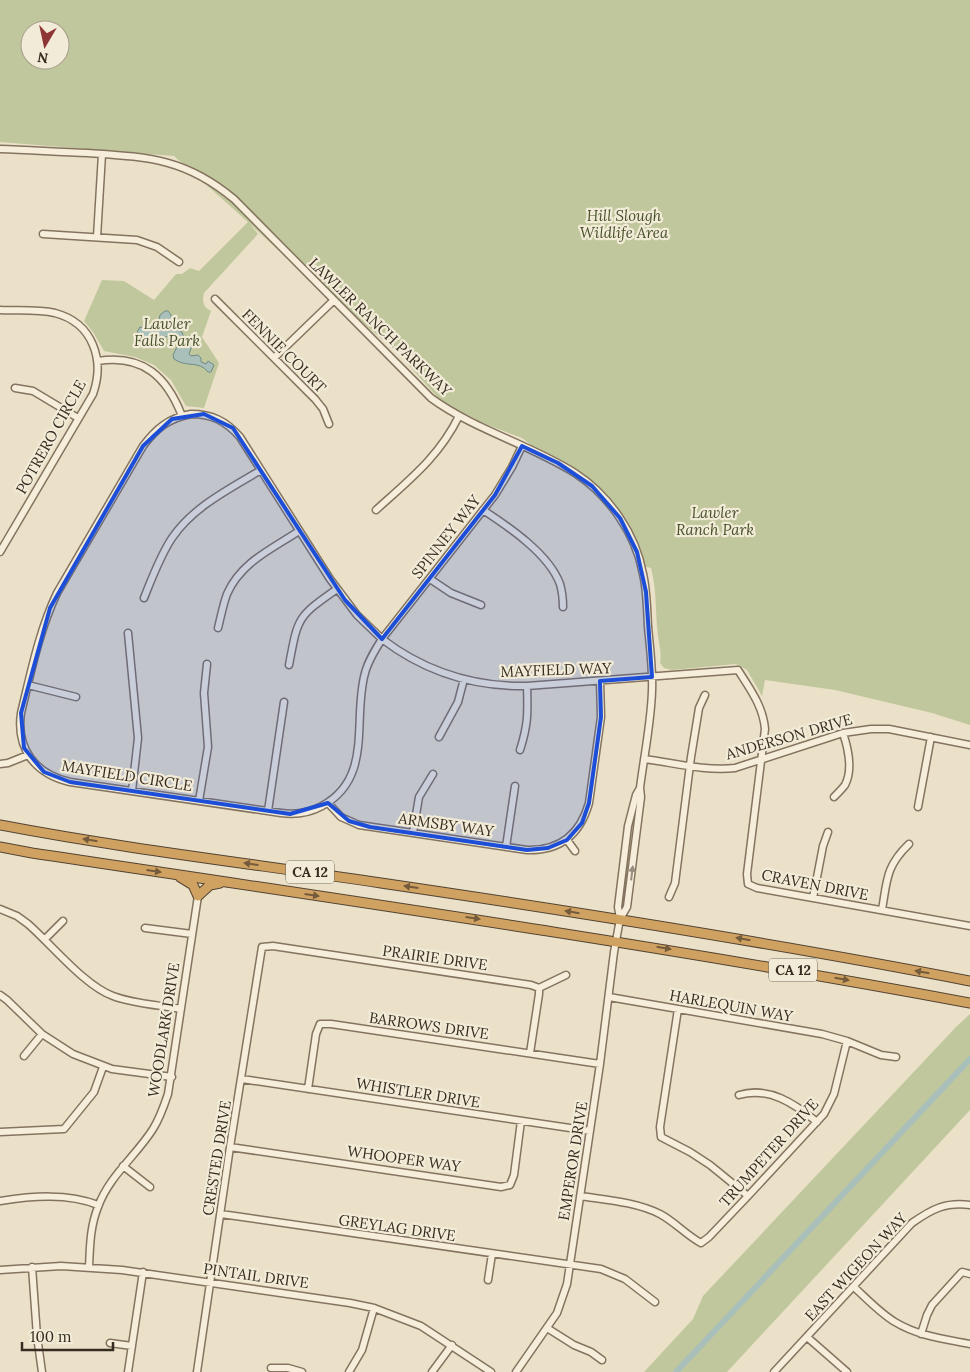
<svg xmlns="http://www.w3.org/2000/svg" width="970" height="1372" viewBox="0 0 970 1372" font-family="Lora,serif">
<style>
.green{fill:#c1c79d;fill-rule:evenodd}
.water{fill:#a9bfb9;stroke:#708c86}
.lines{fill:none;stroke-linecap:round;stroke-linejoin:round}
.canal{stroke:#a9bfb9;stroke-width:6}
.minor-casing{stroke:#84745f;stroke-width:9}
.highway-casing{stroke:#534233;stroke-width:11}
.minor{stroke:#f6eedb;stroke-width:6}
.highway{stroke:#d0a262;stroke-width:9}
.oneway{fill:#745b3b}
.oneway2{fill:#968d7e}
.marked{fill:#1d4ed8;fill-opacity:0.2;stroke:#1d4ed8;stroke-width:4;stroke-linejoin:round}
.labels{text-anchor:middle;stroke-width:4.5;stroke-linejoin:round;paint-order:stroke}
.shield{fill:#f2ebd7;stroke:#6e6558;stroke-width:1}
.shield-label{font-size:14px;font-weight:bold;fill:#362c21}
.park-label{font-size:15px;font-style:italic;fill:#46512a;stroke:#f2ebd7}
.street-label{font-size:15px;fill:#362c21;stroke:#f2ebd7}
</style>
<rect width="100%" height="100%" fill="#eae1c8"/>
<path class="green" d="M0,0H970V725L932,713L835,690L765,680L762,696L747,670L736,664L672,670L664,668L660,663C662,654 659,645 658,636C655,612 657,590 651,568L638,565L632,534L591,491L522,438L449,410L395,350L301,271L250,224L258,234L204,293C202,301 203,307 211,311L202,337L219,363L204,408L186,406L171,380L154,365L135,357L104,351L93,332L84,321L102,280L124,281L154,300L176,274H182L190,268L199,271L248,222L174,156L0,142ZM30,30H60V60H30Z
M970,1014V1110L727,1372H644L693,1319L703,1296L956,1027Z"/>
<path class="water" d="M165,311H168L171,315L172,328L182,332L184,338L193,343L189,354L191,356L198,355L201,358V362L206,364L208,361L214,365L211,372H208C199,360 186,368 174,359L173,355L178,345L175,337L169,335L164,338L158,347L137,332L140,327L151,330L157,329L160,315Z"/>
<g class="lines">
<path class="canal" d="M676,1372L970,1059"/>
<defs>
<path id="minor" d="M0,149C29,150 59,152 88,153C148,157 185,158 234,199L431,398C475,430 529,444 575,473C609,495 636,534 643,574C647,591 647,609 648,627C650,648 653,670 652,691C651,723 644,756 640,788L641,797L627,907L620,919L614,952L600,1064L567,1284L557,1313L516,1372
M43,234L137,240L157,247L179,262
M97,237L102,154
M215,299L315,399L323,409L329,424
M0,310C18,311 38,309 55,313C93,323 105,360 93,394L0,552
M274,358L334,300
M98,361C143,354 167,377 182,416
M15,388L33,391L78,418
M191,414C212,414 226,421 240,437L330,579L357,615L382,639C375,650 368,661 365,673C352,719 374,778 322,806C309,813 295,815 281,813L70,782C35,774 16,749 21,713C31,672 39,631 57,593L143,446C156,429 168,418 191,414Z
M522,446L512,467L495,495L382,639C424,671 474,687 527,686L738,670C750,689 763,706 765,729L747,874L748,884L757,888L970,926
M376,510C409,480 439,457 459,416
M483,510C509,527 549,554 560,584C562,591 563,599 563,607
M430,579L451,593L481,605
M144,598C152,578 160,556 172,538C193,507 229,489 261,470
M218,628C221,616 223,605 227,594C241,562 272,549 299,531
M128,633L138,738L132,791
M289,665C298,617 297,617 337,589
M28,685L76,697
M439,737L458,702L464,679
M520,750C528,725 528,713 527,686
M644,759C675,763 704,771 735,768L843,733L871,729H889L970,745
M0,764L8,763L28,755
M834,797C838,793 842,789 845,785C853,770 848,748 843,733
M199,801L208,747L204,693L207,664
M328,803L341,817L359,825L527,850C560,851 580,835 589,803L601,717L600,681
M918,807L931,737
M268,811L284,702
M413,833L419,797L433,774
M567,840L575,851
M506,847L515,786
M669,897L675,883L691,757L699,708L705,695
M813,898L823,846L828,832
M0,909L17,916L28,924C52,945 85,986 113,996C134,1004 159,1005 181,1009
M882,910C887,880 886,866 909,844
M620,919L618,907L628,826L636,795L640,788
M145,928L192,934
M45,939L63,921
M539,988L566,975
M0,995L7,1000L42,1034L73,1054L112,1069L172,1077
M609,997L822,1034L847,1041L881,1055L896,1057
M678,1009L660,1127L661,1137L690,1152L710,1165L748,1196
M24,1056L42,1034
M242,1079L590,1131
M308,1089L316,1034L320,1024H331L600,1064
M739,1095C769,1086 795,1104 817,1122
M0,1132L64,1129L94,1092L103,1067
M230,1147L501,1187L510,1185L514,1175L521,1121
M123,1166L150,1187
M580,1196C607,1200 636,1202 660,1214C675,1222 686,1235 701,1243L709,1237L748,1196L824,1114L834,1094L847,1041
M0,1201C32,1196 68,1193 98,1205
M221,1214L601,1269L625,1279L655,1302
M32,1267L37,1336L42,1372
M89,1267C90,1246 90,1227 98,1207C109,1176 136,1156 153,1129C160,1118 164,1106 168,1094L198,896
M0,1270L61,1266L122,1270L350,1303L374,1308L421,1326L491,1372
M488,1280L492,1254
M854,1287C867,1299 880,1313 895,1322C918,1336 944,1339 970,1344
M547,1328L574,1345L591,1352L602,1360
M921,1334L927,1315L932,1305L962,1272L970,1274
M807,1337L847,1372
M110,1343L132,1346
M271,1368H288L302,1372
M128,1372L143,1272
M197,1372L230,1147L262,947L273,946L531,985L539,988V994L530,1053
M349,1372L362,1350L374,1308
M432,1372L452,1345
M774,1372L912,1223C932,1209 945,1202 970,1205"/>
<path id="highway" d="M0,825C126,849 254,864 381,883C578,912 774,943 970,981
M0,847L32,853C346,900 658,945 970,1003
M180,877L193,885L198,896L210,885L220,883"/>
</defs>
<use href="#minor" class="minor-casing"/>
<use href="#highway" class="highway-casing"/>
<use href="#minor" class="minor"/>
<use href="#highway" class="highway"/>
</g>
<defs><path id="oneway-solid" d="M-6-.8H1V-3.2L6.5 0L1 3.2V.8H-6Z" transform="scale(1.25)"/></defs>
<g class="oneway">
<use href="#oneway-solid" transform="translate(90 840) rotate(-171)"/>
<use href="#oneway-solid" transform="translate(251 864) rotate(-172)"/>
<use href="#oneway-solid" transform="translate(154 871) rotate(8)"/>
<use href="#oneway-solid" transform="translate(411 887) rotate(-172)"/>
<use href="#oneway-solid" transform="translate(312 895) rotate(8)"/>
<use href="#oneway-solid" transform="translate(572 912) rotate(-171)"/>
<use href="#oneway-solid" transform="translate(473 918) rotate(8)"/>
<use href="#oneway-solid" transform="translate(743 939) rotate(-170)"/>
<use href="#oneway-solid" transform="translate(664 948) rotate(9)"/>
<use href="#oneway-solid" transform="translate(922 972) rotate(-170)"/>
<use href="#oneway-solid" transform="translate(842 979) rotate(10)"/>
</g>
<use class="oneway2" href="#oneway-solid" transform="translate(632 873) rotate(-83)"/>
<path class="marked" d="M204,414L233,428L345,600L382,639L495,495L522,446L558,463L592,486L620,518L637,552L646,592L652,677L600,681L601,717L589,803L582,823L567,840L548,848L527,850L370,827L349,821L328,803L290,814L70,782L44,772L24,748L21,713L50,608L143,446L172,419Z"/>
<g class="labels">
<g class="shield">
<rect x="286" y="860.5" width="48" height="23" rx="4"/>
<rect x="769" y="958.5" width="48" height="23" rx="4"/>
</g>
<g class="shield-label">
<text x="310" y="877">CA 12</text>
<text x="793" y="975">CA 12</text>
</g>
<g class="park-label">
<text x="624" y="221">Hill Slough<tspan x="624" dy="17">Wildlife Area</tspan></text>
<text x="167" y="329">Lawler<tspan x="167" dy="17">Falls Park</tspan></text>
<text x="715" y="518">Lawler<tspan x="715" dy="17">Ranch Park</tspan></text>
</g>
<g class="street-label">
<text transform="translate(380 327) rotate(44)" y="5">LAWLER RANCH PARKWAY</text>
<text transform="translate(284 351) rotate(45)" y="5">FENNIE COURT</text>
<text transform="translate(51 437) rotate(-61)" y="5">POTRERO CIRCLE</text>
<text transform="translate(446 537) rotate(-52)" y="5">SPINNEY WAY</text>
<text transform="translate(556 670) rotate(-2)" y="5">MAYFIELD WAY</text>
<text transform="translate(789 737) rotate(-16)" y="5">ANDERSON DRIVE</text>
<text transform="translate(127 776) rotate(9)" y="5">MAYFIELD CIRCLE</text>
<text transform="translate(446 825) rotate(8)" y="5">ARMSBY WAY</text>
<text transform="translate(815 885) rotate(11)" y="5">CRAVEN DRIVE</text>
<text transform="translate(435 958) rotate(8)" y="5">PRAIRIE DRIVE</text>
<text transform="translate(731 1006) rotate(10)" y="5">HARLEQUIN WAY</text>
<text transform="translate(429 1026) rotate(8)" y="5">BARROWS DRIVE</text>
<text transform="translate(164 1030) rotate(-81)" y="5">WOODLARK DRIVE</text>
<text transform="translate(418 1093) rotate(9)" y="5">WHISTLER DRIVE</text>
<text transform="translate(769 1153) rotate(-48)" y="5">TRUMPETER DRIVE</text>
<text transform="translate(217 1158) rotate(-81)" y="5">CRESTED DRIVE</text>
<text transform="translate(404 1159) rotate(8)" y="5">WHOOPER WAY</text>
<text transform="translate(573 1161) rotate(-81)" y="5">EMPEROR DRIVE</text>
<text transform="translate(397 1228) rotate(8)" y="5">GREYLAG DRIVE</text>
<text transform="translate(856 1267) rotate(-47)" y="5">EAST WIGEON WAY</text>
<text transform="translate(256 1276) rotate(8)" y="5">PINTAIL DRIVE</text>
</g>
</g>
<g transform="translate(45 45) rotate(189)"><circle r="24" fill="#f2ebd7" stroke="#a79f8e"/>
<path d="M0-4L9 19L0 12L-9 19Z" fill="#8d3635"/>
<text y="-8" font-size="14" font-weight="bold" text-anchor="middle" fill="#362c21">N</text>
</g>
<path d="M22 1342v8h91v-8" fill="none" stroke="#362c21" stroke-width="2.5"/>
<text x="30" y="1342" font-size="15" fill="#362c21" stroke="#f2ebd7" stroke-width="4" paint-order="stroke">100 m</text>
</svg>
